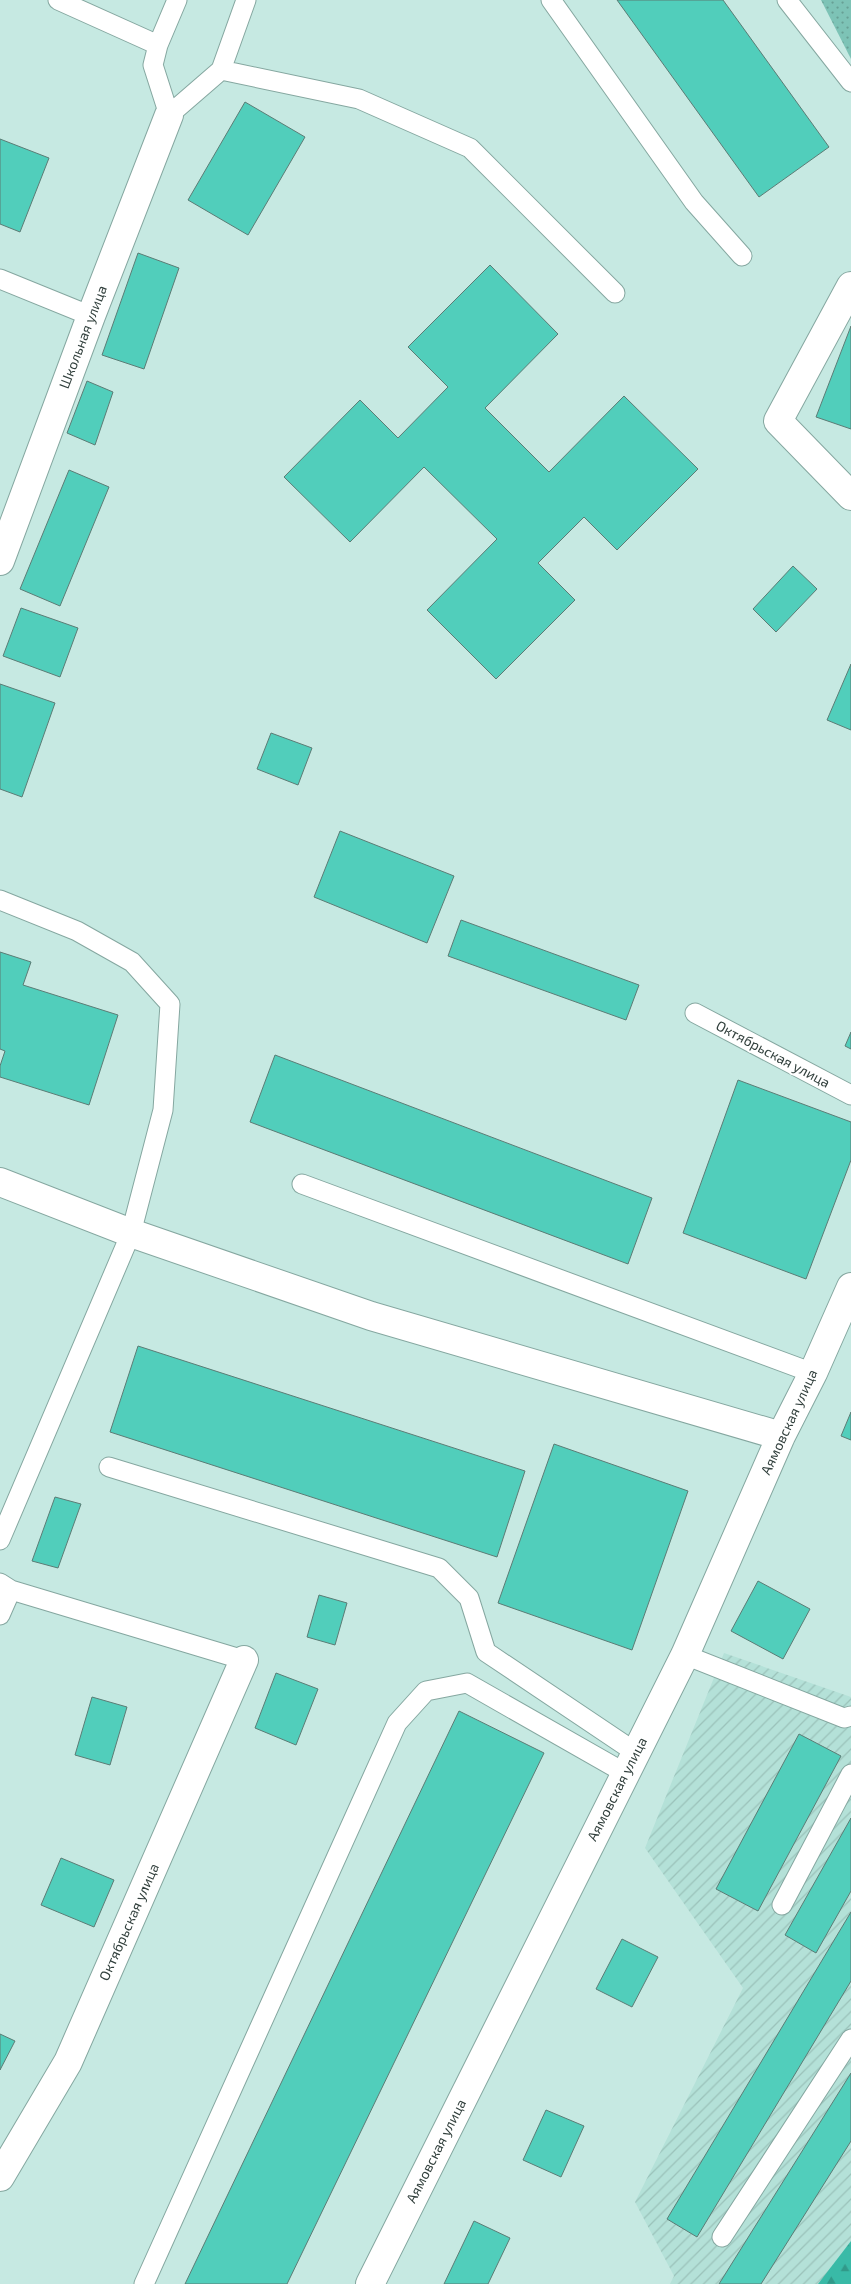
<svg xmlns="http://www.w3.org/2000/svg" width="851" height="2284" viewBox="0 0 851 2284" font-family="'Exo 2',sans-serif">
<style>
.industrial{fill:url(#industrial-furrows)}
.grass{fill:url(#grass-dots)}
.forest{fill:url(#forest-firs)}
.building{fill:#51cebb;stroke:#5b7c75}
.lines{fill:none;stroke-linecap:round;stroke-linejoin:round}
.lane-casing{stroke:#85a7a0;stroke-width:21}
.street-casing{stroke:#85a7a0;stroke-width:30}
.lane{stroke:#fff;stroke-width:19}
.street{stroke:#fff;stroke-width:28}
.labels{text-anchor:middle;stroke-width:4;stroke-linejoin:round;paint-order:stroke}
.street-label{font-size:14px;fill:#32403d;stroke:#fff}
</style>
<defs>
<pattern id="industrial-furrows" width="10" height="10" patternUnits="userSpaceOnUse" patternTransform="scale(1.25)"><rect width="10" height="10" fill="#b4e1d8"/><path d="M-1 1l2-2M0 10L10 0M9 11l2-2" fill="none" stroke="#9bc2ba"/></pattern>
<pattern id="grass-dots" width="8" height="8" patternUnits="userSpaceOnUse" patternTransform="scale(1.25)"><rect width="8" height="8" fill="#7dc3b6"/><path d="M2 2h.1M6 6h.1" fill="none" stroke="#67a095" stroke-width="1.8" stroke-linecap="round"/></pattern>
<pattern id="forest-firs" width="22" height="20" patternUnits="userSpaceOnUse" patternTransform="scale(1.25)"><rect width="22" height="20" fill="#39baa7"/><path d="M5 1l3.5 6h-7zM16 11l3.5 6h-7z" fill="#319989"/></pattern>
</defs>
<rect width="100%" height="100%" fill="#c6e9e2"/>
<path class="industrial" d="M724,1653L851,1697V2281L849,2284H670L674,2276L635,2202L743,1988L645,1848Z"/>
<path class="grass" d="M821,0H851V59Z"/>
<path class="forest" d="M851,2241V2284H818Z"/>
<path class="building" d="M617,0H723L829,147L759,197Z
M245,102L305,137L248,235L188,200Z
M0,139L49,158L20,232L0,224Z
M138,253L179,268L144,369L102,355Z
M490,265L558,334L485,408L549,472L624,396L698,469L617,550L584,517L538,563L575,600L496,679L427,610L497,539L424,467L350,542L284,477L360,400L398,438L448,387L408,347Z
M851,326V429L816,417Z
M87,381L113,392L95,445L67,433Z
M69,470L109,487L60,606L20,589Z
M793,566L817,589L776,632L753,609Z
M21,608L78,628L60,677L3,656Z
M851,664V730L827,720Z
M0,684L55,703L22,797L0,789Z
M271,733L312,748L298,785L257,769Z
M340,831L454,876L427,943L314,897Z
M461,920L639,985L626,1020L448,956Z
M0,952L31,962L23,985L118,1015L89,1105L0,1077V1066L5,1051L0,1049Z
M851,1032V1049L845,1046Z
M275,1055L652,1198L628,1264L250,1122Z
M738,1080L851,1122V1160L806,1279L683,1233Z
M138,1346L525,1471L497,1557L110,1432Z
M851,1412V1440L841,1436Z
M554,1444L688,1491L632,1650L498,1603Z
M55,1497L81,1504L58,1568L32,1561Z
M758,1581L810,1609L783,1659L731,1631Z
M319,1595L347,1603L335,1645L307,1637Z
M276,1673L318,1689L296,1745L255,1728Z
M92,1697L127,1707L110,1765L75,1755Z
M459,1711L544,1753L287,2284H185Z
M799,1734L841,1756L758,1911L716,1889Z
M851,1818V1891L816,1953L785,1935Z
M61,1858L114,1880L94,1927L41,1905Z
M851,1912V1981L697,2237L667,2219Z
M622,1939L658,1957L632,2007L596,1989Z
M0,2034L15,2041L0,2070Z
M851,2073V2141L761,2284H719Z
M546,2110L584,2126L561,2177L523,2160Z
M474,2221L510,2238L488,2284H444Z"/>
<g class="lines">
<defs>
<path id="lane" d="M58,0L158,45
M177,0L158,45L153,65L169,115L221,70L246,0
M551,0L694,202L742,256
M787,0L851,82
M221,70L359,99L470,148L615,293
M0,279L91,316
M0,900L77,931L132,962L170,1004L163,1110L131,1233L0,1540
M695,1013L851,1095
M302,1184L813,1373
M109,1467L439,1568L469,1598L486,1652L635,1752
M0,1583L11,1590L244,1660
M0,1615L11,1590
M685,1655L844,1718L851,1716
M782,1905L851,1774
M722,2237L851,2039
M144,2284L397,1723L426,1691L467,1683L625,1773"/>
<path id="street" d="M851,286L778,421L851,496
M0,561L91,316L169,115
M0,1182L131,1233L371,1316L781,1436
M0,2177L68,2062L244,1660
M370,2284L685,1655L781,1436L813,1373L851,1287"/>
</defs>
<use href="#lane" class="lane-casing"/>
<use href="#street" class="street-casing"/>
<use href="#lane" class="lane"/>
<use href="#street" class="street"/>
</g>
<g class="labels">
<g class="street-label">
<text transform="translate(83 337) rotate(-69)" y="5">Школьная улица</text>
<text transform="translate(773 1054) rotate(28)" y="5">Октябрьская улица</text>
<text transform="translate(789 1422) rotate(-65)" y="5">Аямовская улица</text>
<text transform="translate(617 1789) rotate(-63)" y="5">Аямовская улица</text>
<text transform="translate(129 1922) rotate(-66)" y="5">Октябрьская улица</text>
<text transform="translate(436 2151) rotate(-63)" y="5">Аямовская улица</text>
</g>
</g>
</svg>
